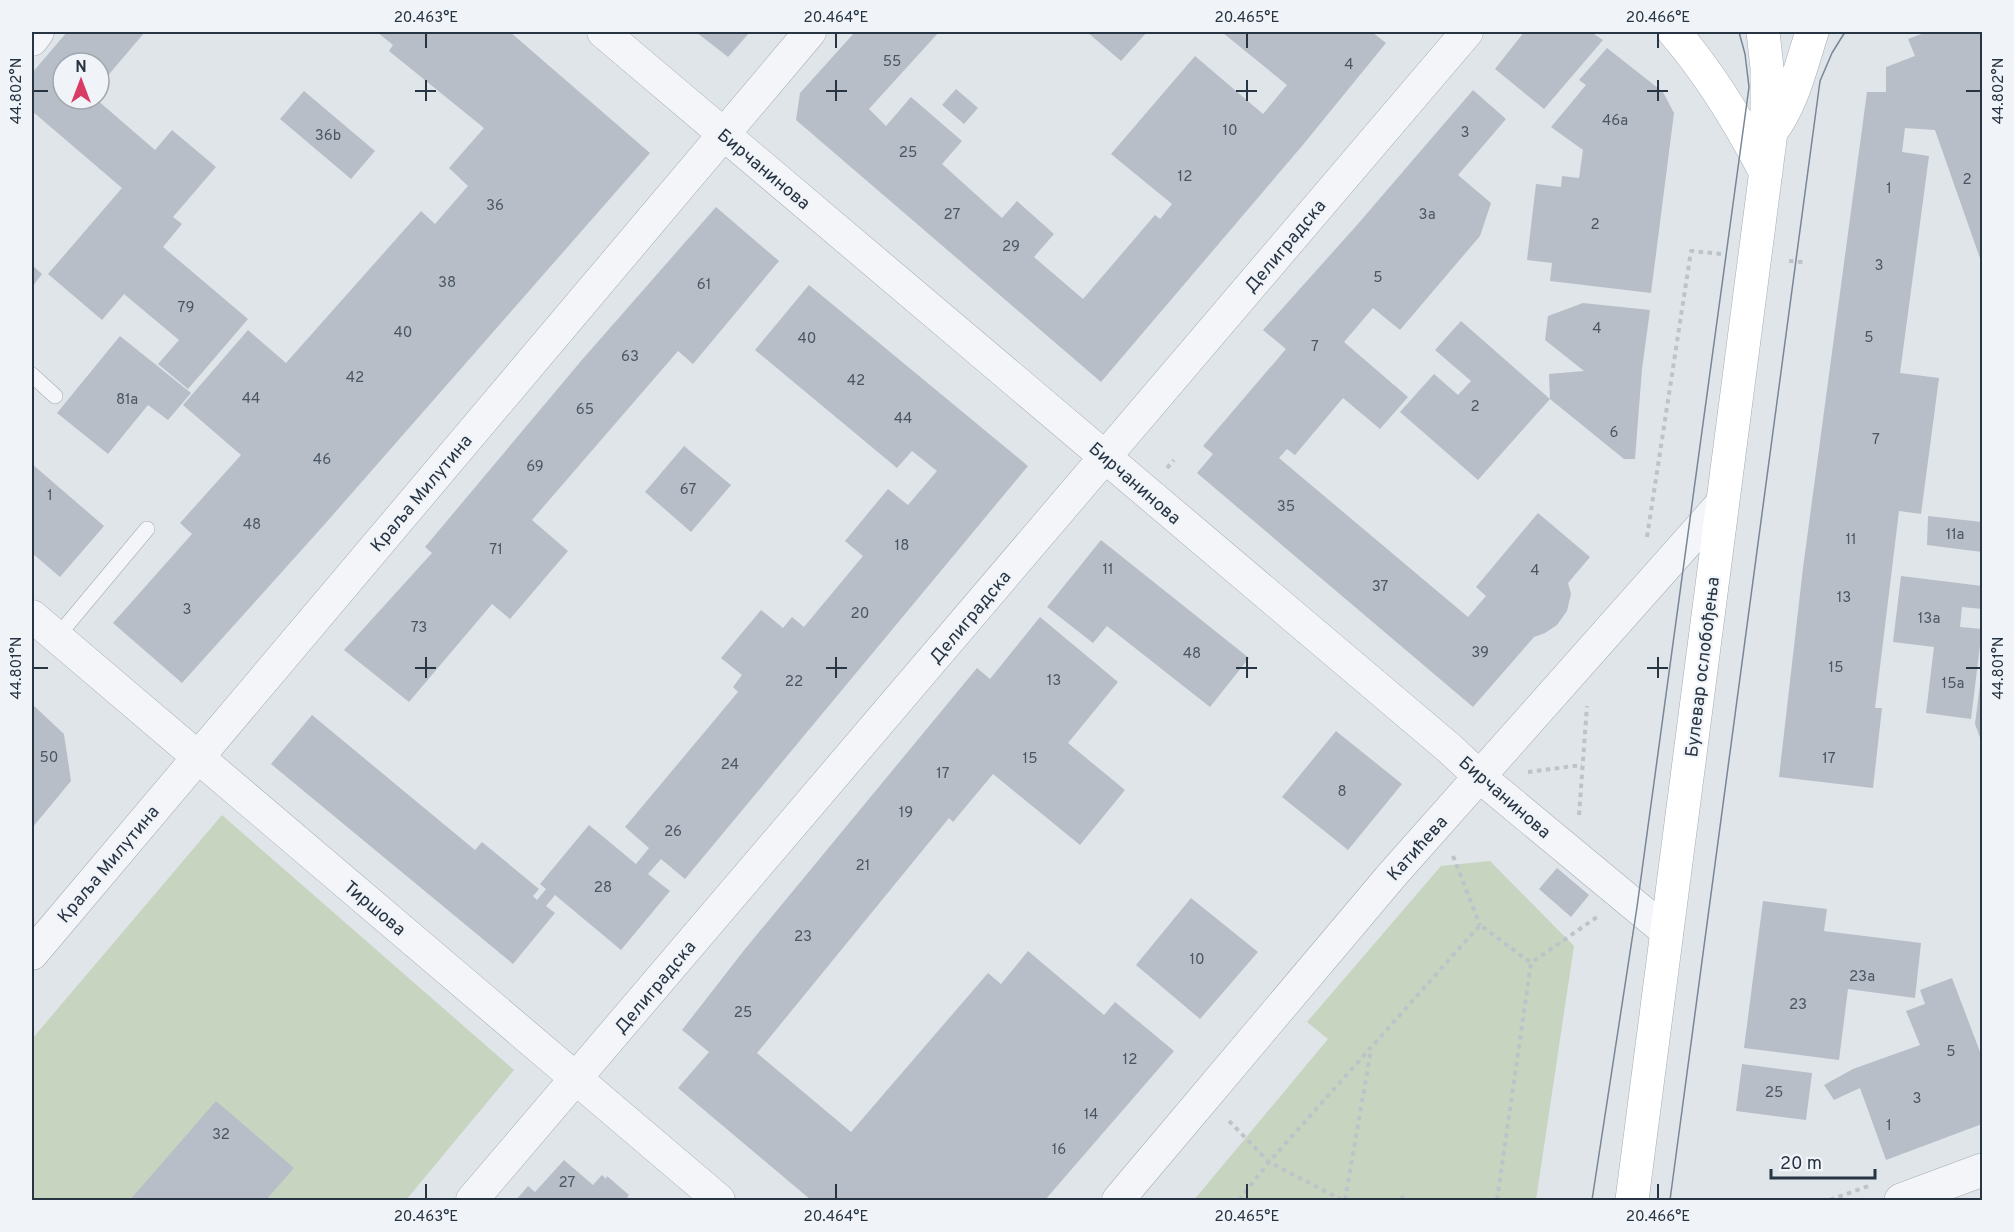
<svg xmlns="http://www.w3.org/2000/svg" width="2014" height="1232" viewBox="0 0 2014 1232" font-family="Overpass,sans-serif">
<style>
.green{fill:#c7d4c0}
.building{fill:#b7bec8}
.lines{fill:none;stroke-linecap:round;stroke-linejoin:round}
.service-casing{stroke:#a5acb5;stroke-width:16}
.minor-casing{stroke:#a5acb5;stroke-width:33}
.tertiary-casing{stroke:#a5acb5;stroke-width:34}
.secondary-casing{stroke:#a5acb5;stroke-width:34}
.path{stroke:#bec3c9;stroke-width:4;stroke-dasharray:4.5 4.5;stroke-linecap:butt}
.service{stroke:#f3f5f8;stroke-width:15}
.minor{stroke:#f3f5f8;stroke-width:32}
.tertiary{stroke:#f3f5f8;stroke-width:33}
.secondary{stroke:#fff;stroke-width:33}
.tram{stroke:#788695;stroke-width:1.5}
.ticks{fill:none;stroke:#273443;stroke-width:2}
.labels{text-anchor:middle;stroke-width:4.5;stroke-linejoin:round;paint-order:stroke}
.number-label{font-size:15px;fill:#4b5664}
.street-label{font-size:18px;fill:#273443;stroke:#f0f3f7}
.neatline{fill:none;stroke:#273443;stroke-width:2}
.ticks-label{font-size:15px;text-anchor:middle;fill:#273443}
</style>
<rect width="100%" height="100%" fill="#e0e5ea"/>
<path class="green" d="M222,815L514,1070L406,1200H32V1039Z
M1490,861L1574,946L1536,1200H1194L1328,1039L1307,1022L1441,866Z"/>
<path class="building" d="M67,32H145L99,86V63H63V99H96L155,150L172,130L216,167L173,217L182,224L163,247L248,319L188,389L158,364L179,340L124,294L102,320L48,274L122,188L32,111V73Z
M377,32H510L650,153L324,525L182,683L113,623L192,534L180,523L241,455L183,405L248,330L286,363L421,211L435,224L468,186L449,168L484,128L389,51L393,45Z
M696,32H750L728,57Z
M855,32H939L869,109L886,126L911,97L962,141L942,164L1002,218L1017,201L1054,234L1034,257L1083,299L1155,215L1160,219L1172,204L1111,154L1195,56L1263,114L1287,85L1223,33L1224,32H1372L1386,43L1302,146L1101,382L796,120L800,93Z
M1087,32H1147L1121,61Z
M1524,32H1591L1603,40L1544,109L1495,69Z
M1927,32H1981L1982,35V264L1935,130L1905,128L1902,152L1929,156L1900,373L1939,378L1921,514L1899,511L1875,708H1882L1873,788L1779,777L1803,568L1867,92H1886V67L1915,56L1908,39Z
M1607,48L1663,92L1674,113L1651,293L1550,281L1552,263L1527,260L1536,184L1561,187L1562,176L1579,178L1583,150L1551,127L1586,85L1579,80Z
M956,89L978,108L964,124L942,105Z
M1473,90L1506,119L1458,175L1491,203L1480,236L1400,330L1373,308L1344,342L1408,397L1380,429L1343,398L1295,455L1287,449L1279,458L1468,617L1486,596L1476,587L1538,513L1590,557L1568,583L1571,594L1567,611L1557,625L1545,633L1534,637L1473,707L1197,473L1213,454L1203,446L1286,349L1263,330L1357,225Z
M304,91L375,151L351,179L280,119Z
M716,207L779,261L693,364L678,351L532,520L568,551L510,619L492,604L409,702L344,650L432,553L425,547L581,361Z
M32,265L42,274L32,287Z
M809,285L1028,466L685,879L661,859L648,874L670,891L621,950L555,895L546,906L555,913L513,964L271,764L312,715L475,850L482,842L539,889L533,896L537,900L546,889L540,884L589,825L636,864L649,848L625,827L738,692L733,687L742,675L721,658L761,610L783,628L792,617L804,627L863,556L845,541L888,489L908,505L937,471L912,451L897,468L755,350Z
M1583,303L1650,310L1642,369L1635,459H1624L1550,399L1549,374L1584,371L1545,340L1548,316Z
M1461,321L1550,399L1478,480L1400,412L1434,374L1458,395L1471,381L1435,350Z
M120,336L191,393L168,420L148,405L108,454L57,413Z
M684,446L731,485L691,532L645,492Z
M32,464L104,526L60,577L32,553Z
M1928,516L1982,522V552L1927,545Z
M1101,540L1249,658L1210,707L1107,626L1093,643L1047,607Z
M1901,576L1982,586V609L1962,607L1960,627L1982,629L1971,719L1926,713L1934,647L1893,642Z
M1040,617L1118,682L1068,743L1125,790L1080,845L993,774L953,822L949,818L757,1053L851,1132L988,973L1001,984L1028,951L1104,1015L1115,1002L1174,1051L1045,1200H811L678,1088L709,1052L682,1030L745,949L977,668L990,679Z
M1981,677H1982V743L1975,724Z
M32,704L64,734L71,781L32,828Z
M1336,731L1402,784L1348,850L1282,797Z
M1557,868L1589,895L1571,917L1539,889Z
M1191,898L1258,952L1200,1019L1136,965Z
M1763,901L1827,909L1824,931L1921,943L1915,998L1848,989L1839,1060L1744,1048Z
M1952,978L1982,1057V1124L1886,1160L1860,1088L1834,1100L1824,1085L1853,1069L1920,1045L1906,1011L1925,1004L1920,990Z
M1742,1064L1812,1073L1806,1120L1736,1111Z
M216,1101L294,1168L266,1200H130Z
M564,1160L593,1185L602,1175L606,1179L607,1176L629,1195L627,1197L631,1200H516L528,1186L535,1192Z"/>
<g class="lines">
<defs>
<path id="service" d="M32,375L55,396
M56,638L147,529"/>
<path id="minor" d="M603,32L1449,748L1480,777L1667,932
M32,40L38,32
M32,616L719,1200
M32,954L810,32
M472,1200L1467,32
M1118,1200L1392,875L1723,502"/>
<path id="tertiary" d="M1901,1200L1982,1170"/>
<path id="secondary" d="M1674,32C1711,75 1740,123 1766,173
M1771,132C1793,103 1801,66 1812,32
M1632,1200L1771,132L1767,116V68L1763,32"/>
</defs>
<use href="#service" class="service-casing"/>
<use href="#minor" class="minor-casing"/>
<use href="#tertiary" class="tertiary-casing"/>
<use href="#secondary" class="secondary-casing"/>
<path class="path" d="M1789,261L1803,262
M1167,468L1174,460
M1647,537L1691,251L1722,254
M1528,772L1582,765
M1579,815L1587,706
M1453,856L1480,925
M1229,1121L1269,1162L1342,1200
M1239,1200L1269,1162L1480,925L1531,963
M1345,1200L1371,1050
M1402,1200L1403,1191
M1497,1200L1531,963L1597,917
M1830,1200L1871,1185"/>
<use href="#service" class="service"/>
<use href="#minor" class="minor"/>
<use href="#tertiary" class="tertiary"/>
<use href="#secondary" class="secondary"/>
<path class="tram" d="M1592,1200L1637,907L1749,87L1745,54L1739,32
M1670,1200L1820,81L1832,53L1845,32"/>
</g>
<path class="ticks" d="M426,33V48M836,33V48M1247,33V48M1658,33V48M426,80V101M836,80V101M1247,80V101M1658,80V101M33,91H48M415,91H436M826,91H847M1236,91H1257M1647,91H1668M1966,91H1981M426,657V678M836,657V678M1247,657V678M1658,657V678M33,668H48M415,668H436M826,668H847M1236,668H1257M1647,668H1668M1966,668H1981M426,1184V1199M836,1184V1199M1247,1184V1199M1658,1184V1199"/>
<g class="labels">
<g class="number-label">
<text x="892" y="66">55</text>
<text x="1349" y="69">4</text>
<text x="1615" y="125">46a</text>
<text x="1230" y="135">10</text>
<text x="1465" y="137">3</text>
<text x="328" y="140">36b</text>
<text x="908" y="157">25</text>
<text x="1185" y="181">12</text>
<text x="1967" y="184">2</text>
<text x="1889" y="193">1</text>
<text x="495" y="210">36</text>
<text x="952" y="219">27</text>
<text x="1427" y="219">3a</text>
<text x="1595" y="229">2</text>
<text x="1011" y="251">29</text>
<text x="1879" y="270">3</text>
<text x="1378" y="282">5</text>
<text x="447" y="287">38</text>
<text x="704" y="289">61</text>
<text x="186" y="312">79</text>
<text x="1597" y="333">4</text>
<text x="403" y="337">40</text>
<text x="1869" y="342">5</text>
<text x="807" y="343">40</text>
<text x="1315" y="351">7</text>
<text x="630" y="361">63</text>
<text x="355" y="382">42</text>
<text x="856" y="385">42</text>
<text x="251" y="403">44</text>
<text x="127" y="404">81a</text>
<text x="1475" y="411">2</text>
<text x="585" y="414">65</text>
<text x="903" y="423">44</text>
<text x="1614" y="437">6</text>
<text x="1876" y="444">7</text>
<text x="322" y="464">46</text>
<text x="535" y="471">69</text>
<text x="688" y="494">67</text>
<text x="50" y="500">1</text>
<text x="1286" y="511">35</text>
<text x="252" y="529">48</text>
<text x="1955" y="539">11a</text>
<text x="1851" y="544">11</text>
<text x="902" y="550">18</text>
<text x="496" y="554">71</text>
<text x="1108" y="574">11</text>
<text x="1535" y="575">4</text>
<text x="1380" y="591">37</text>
<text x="1844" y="602">13</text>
<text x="187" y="614">3</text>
<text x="860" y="618">20</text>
<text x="1929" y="623">13a</text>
<text x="419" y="632">73</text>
<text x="1480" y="657">39</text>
<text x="1192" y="658">48</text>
<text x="1836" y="672">15</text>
<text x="1054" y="685">13</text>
<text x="794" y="686">22</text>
<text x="1953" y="688">15a</text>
<text x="49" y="762">50</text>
<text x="1030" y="763">15</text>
<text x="1829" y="763">17</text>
<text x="730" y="769">24</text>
<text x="943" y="778">17</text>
<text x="1342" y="796">8</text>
<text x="906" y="817">19</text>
<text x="673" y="836">26</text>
<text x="863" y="870">21</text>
<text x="603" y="892">28</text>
<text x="803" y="941">23</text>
<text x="1197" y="964">10</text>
<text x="1862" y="981">23a</text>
<text x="1798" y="1009">23</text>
<text x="743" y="1017">25</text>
<text x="1951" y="1056">5</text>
<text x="1130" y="1064">12</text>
<text x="1774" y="1097">25</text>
<text x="1917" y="1103">3</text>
<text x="1091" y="1119">14</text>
<text x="1889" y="1130">1</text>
<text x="221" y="1139">32</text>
<text x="1059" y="1154">16</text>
<text x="567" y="1187">27</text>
</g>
<g class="street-label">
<text transform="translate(764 169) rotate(40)" y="6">Бирчанинова</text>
<text transform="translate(1285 246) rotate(-50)" y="6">Делиградска</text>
<text transform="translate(1135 483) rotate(41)" y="6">Бирчанинова</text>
<text transform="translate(421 493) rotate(-50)" y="6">Краља Милутина</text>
<text transform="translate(970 617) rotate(-50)" y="6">Делиградска</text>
<text transform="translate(1702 667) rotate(-83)" y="6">Булевар ослобођења</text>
<text transform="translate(1505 797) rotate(41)" y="6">Бирчанинова</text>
<text transform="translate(1417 848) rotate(-48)" y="6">Катићева</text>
<text transform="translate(108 864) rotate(-50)" y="6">Краља Милутина</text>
<text transform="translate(375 908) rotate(40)" y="6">Тиршова</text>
<text transform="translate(655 987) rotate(-50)" y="6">Делиградска</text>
</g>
</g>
<rect width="2014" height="1232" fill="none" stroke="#f0f3f7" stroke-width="66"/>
<g transform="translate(81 81)"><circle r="28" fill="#f0f3f7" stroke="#a0a7af" stroke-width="1.5"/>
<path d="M0-4.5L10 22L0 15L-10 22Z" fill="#d83c63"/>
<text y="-9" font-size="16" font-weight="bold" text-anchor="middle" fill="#273443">N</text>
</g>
<path d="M1771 1169v9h104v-9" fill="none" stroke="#273443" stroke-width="3"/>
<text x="1780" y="1169" font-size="18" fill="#273443" stroke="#f0f3f7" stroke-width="4.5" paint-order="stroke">20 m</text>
<rect x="33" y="33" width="1948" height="1166" class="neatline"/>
<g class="ticks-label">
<text x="426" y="22">20.463°E</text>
<text x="836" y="22">20.464°E</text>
<text x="1247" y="22">20.465°E</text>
<text x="1658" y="22">20.466°E</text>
<text transform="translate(16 91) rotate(-90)" y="5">44.802°N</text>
<text transform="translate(1998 91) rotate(-90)" y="5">44.802°N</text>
<text transform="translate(16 668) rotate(-90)" y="5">44.801°N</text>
<text transform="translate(1998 668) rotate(-90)" y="5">44.801°N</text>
<text x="426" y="1221">20.463°E</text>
<text x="836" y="1221">20.464°E</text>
<text x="1247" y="1221">20.465°E</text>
<text x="1658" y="1221">20.466°E</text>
</g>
</svg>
